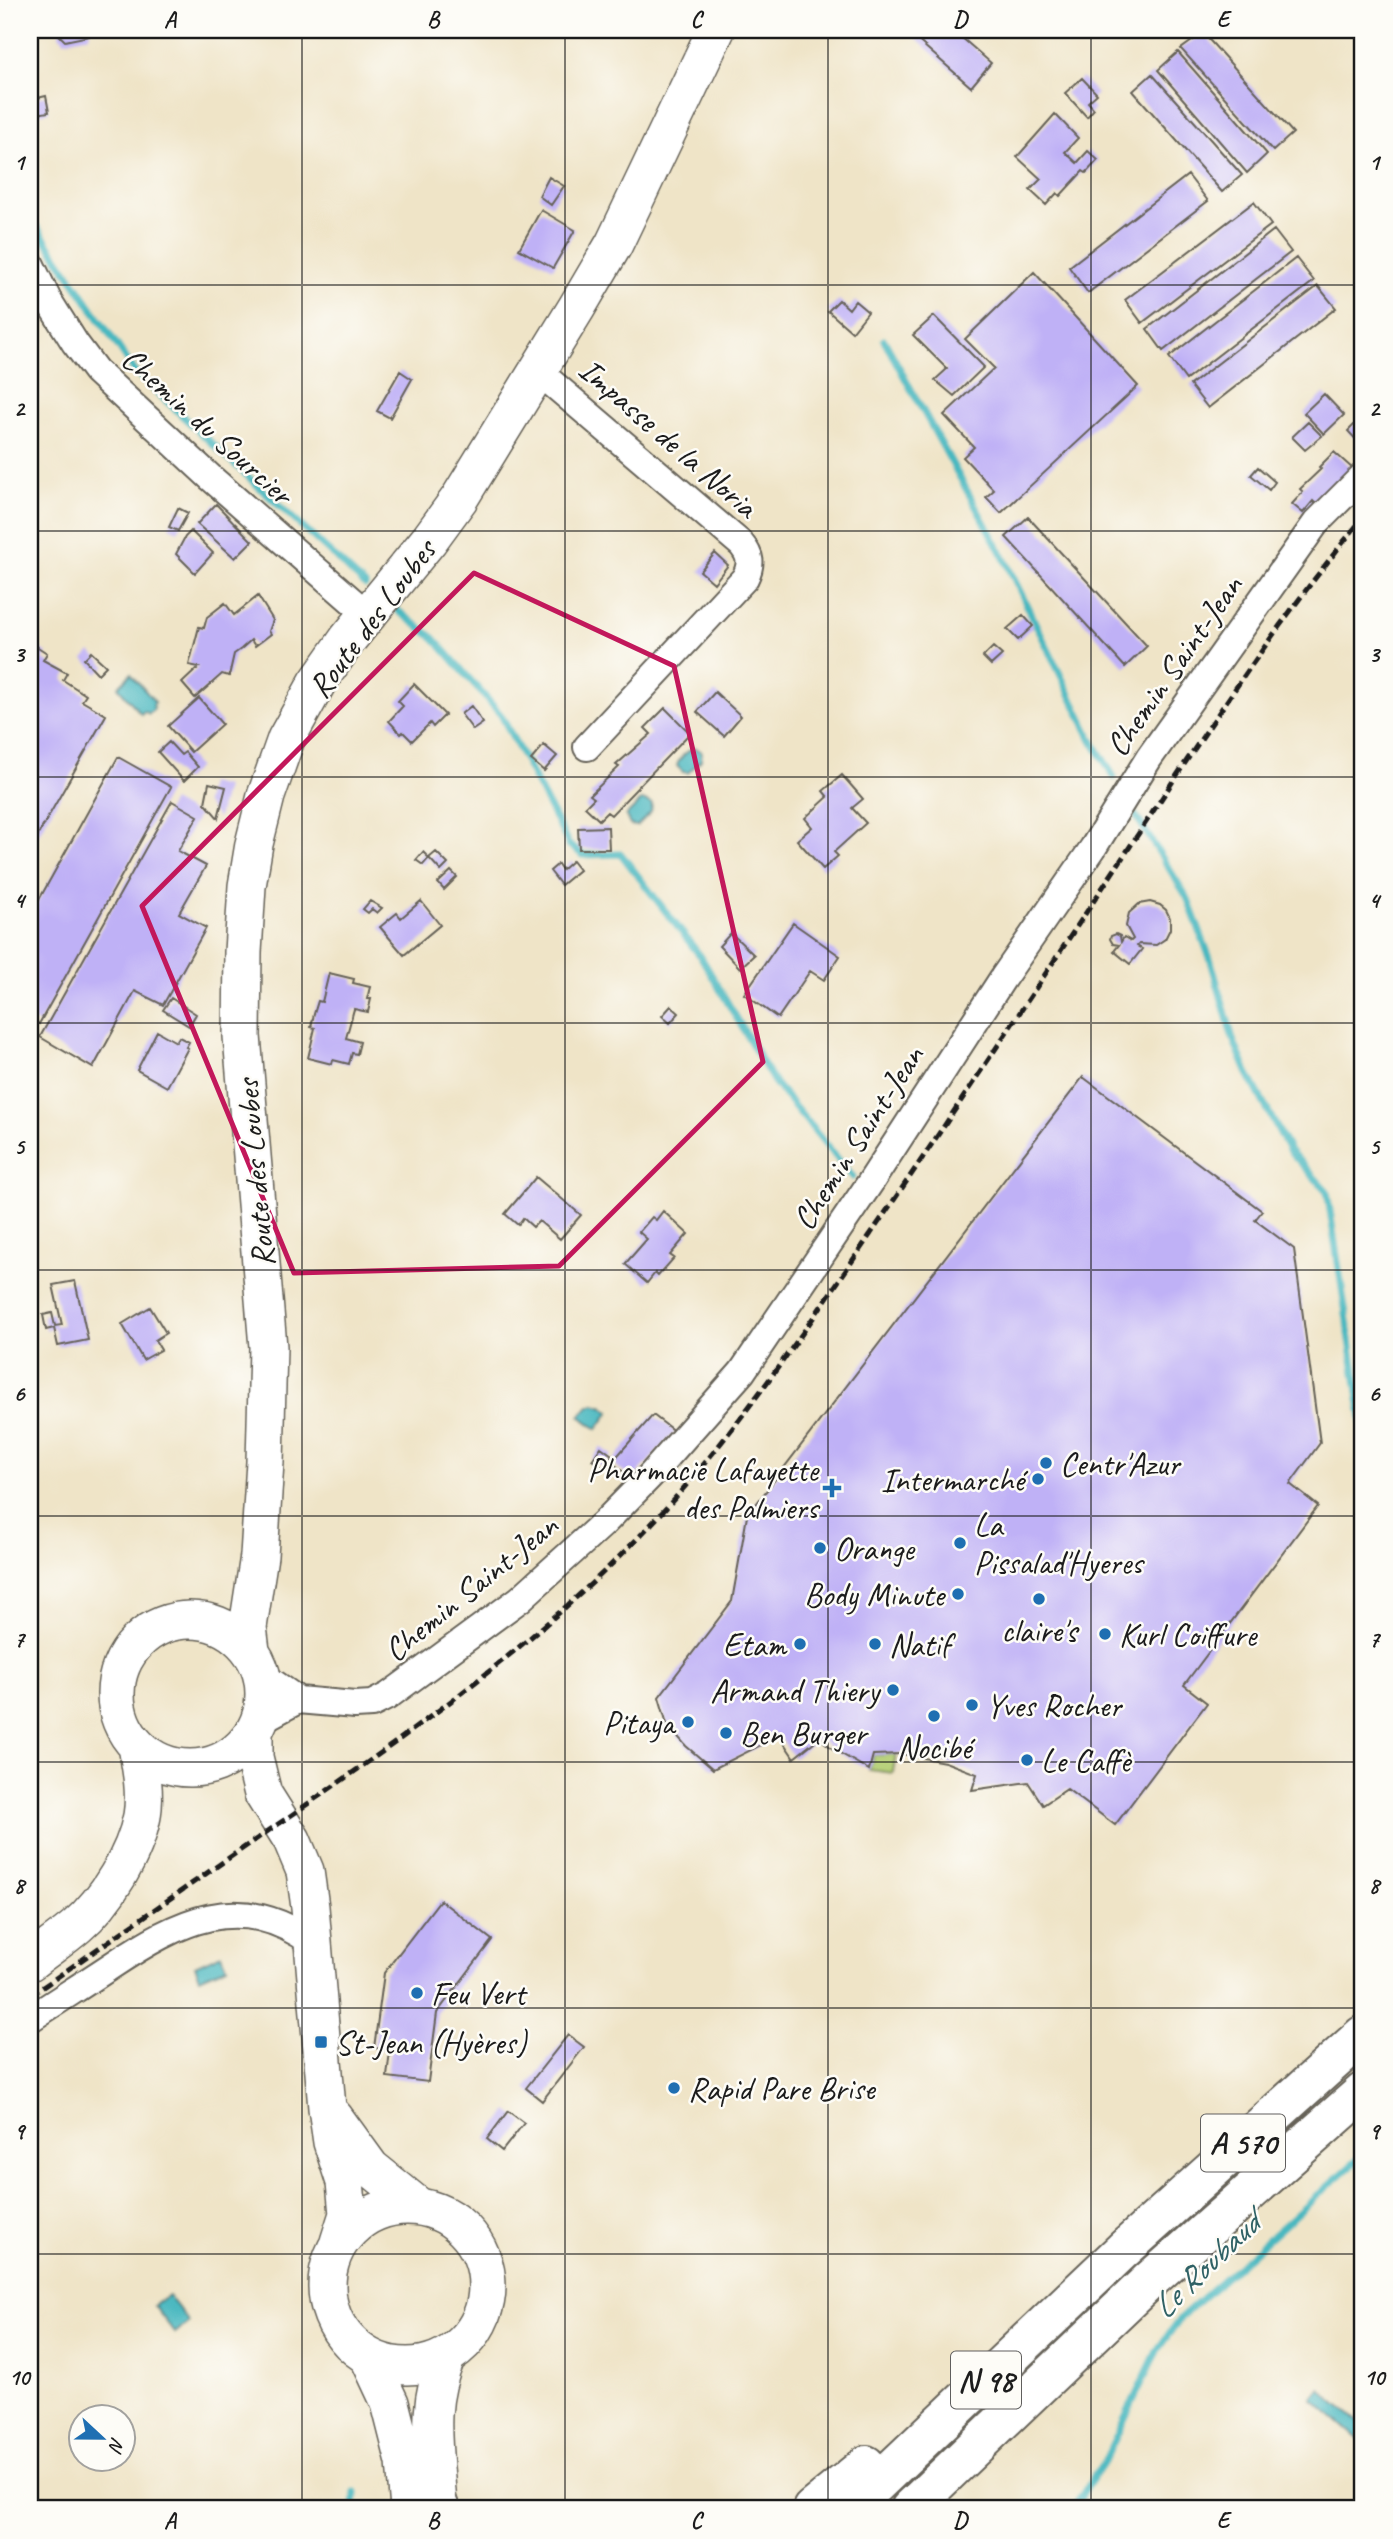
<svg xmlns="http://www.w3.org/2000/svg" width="1393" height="2539" viewBox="0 0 1393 2539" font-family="Caveat,sans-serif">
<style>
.green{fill:#b4cf75;stroke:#687648;stroke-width:2}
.water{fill:#49b8c0;stroke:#326a6e;stroke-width:2}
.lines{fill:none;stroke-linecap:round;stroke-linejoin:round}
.stream{stroke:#49b8c0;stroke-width:7}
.building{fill:#bfb1f6}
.street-casing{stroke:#666258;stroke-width:30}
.secondary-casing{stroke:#666258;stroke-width:40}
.highway-casing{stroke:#666258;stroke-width:42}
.street{stroke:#fff;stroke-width:26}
.secondary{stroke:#fff;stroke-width:37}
.highway{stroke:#fff;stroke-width:38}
.rail{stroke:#1c1c1c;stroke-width:5;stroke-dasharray:10 5;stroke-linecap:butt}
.marked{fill:none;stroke:#c2185b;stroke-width:5;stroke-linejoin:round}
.grid{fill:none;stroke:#1c1c1c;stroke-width:2;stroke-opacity:0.55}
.poi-dot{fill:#1f6fb2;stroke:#fdfcf7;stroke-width:2.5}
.labels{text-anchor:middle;stroke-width:5;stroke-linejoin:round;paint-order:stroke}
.shield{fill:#fdfcf7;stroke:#605f5e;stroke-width:2}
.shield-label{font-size:32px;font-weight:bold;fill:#1c1c1c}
.street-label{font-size:33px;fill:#1c1c1c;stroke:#fdfcf7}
.poi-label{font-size:33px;fill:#1c1c1c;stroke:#fdfcf7;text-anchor:start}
.water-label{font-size:35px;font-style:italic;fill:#306266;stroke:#fdfcf7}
.neatline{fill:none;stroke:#1c1c1c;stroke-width:2.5}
.grid-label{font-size:23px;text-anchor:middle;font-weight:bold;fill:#1c1c1c}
</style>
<rect width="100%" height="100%" fill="#fdfcf7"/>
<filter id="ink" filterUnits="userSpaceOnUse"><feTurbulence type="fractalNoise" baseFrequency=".0143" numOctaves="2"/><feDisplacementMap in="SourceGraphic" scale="14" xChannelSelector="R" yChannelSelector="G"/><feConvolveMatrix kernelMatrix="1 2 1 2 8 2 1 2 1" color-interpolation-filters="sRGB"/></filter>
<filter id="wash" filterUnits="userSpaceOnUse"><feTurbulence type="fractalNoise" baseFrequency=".00686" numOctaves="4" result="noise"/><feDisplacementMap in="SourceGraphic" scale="28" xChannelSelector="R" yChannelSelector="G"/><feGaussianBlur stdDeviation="1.57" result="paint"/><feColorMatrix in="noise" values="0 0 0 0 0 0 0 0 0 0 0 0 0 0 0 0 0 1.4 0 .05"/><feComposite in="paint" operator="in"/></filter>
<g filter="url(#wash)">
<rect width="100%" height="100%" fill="#efe4c7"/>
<path class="green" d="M896,1754L893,1773L869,1770L873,1755Z"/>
<path class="water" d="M131,674L155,702L153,705L154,709L149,714L144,711L141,714L118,687Z
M696,748L702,752L701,760L688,773L683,772L677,766C679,758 687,750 696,748Z
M642,800L652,804L651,812L637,826L630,825L626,816Z
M594,1404L602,1406L610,1412L597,1429L580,1416L589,1406Z
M221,1954L227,1966L200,1978L195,1966Z
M168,2295L189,2322L175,2333L154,2306Z
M1320,2389L1363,2426V2443L1312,2399Z"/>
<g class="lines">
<path class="stream" d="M30,199L34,223L136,373L365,585
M884,340L1003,556L1092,740L1114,777
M397,610L434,638L501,715L569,845L583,855L621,854L701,957L774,1082L853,1177
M1136,816L1187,897L1211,961L1233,1039L1247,1072L1289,1150L1327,1191L1363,1424
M354,2509L355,2492
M1073,2509L1106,2458L1158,2349L1181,2317L1363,2155"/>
</g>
<g id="blocks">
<path class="building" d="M60,30H90L89,36L65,41L59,35Z
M906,30H953L991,63L971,87Z
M1203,33L1293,133L1273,151L1181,49Z
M1178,52L1267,154L1247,173L1158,70Z
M1152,74L1242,175L1222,192L1133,91Z
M1082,78L1097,94L1088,102L1094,109L1087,117L1065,93Z
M46,96L49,112L35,114L33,99Z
M1055,114L1078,138L1065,152L1077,163L1088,151L1098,160L1086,173L1083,171L1060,196L1057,193L1046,205L1030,190L1041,179L1017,157Z
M1188,175L1208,201L1088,293L1069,267Z
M549,177L564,186L551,205L539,196Z
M1254,202L1271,225L1142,323L1125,300Z
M541,210L575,230L553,268L519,249Z
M1274,230L1291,252L1163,351L1147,329Z
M1296,258L1314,281L1186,380L1169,357Z
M1034,272L1138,386L1001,513L986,497L994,490L963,457L974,447L944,415L994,368L965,339Z
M1318,286L1336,308L1208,408L1190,385Z
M839,300L849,309L855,301L868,312L852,332L828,311Z
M934,316L984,367L954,396L935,380L947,369L913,335Z
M400,371L412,379L390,418L377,411Z
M1324,394L1344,415L1324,434L1304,413Z
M1363,416V447L1348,431Z
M1308,422L1322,436L1305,450L1292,437Z
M1334,452L1353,469L1316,504L1313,501L1303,513L1292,504L1303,492L1300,489L1321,469L1319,467Z
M1258,467L1275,482L1269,490L1251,475Z
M216,504L252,541L235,558L197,524Z
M178,508L188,513L178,531L169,527Z
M1028,517L1147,646L1125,667L1006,537Z
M191,531L213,553L195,573L176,554L185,537Z
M715,553L728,565L714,583L700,571Z
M258,596L273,620L269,631L271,634L255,646L251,640L241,649L234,654L229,676L222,674L195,698L182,683L199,667L189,665L199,627L204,628L207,617L225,603L234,615Z
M1023,615L1033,626L1018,640L1007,629Z
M30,642L47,653L43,660L67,673L63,680L86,695L82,701L106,715L30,849Z
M993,647L1002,655L991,665L983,657Z
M91,652L106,666L98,674L84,659Z
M414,684L445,715L433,727L430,723L412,741L403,732L401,734L389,721L403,706L398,701Z
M715,692L741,716L724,736L697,712Z
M199,698L222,724L191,752L168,726Z
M471,706L483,723L473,730L461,714Z
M665,708L690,733L611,815L607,812L599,820L585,807L594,798L590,795L619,767L616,765L651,734L645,728Z
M169,742L181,755L185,752L198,767L184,781L158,752Z
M544,745L557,756L544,771L531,760Z
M118,757L171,787L39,1024L30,1018V916Z
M842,775L863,799L852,808L866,823L834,852L838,856L823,869L797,840L812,827L805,818L828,797L823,791Z
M209,783L226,787L218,818L205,803Z
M172,801L198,816L178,851L206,866L179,913L206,928L163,1005L135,991L93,1068L40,1037Z
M608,827L609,849H579L578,828Z
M423,852L429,858L423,865L416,860Z
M436,852L448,864L441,871L429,858Z
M572,861L579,870L561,885L550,871L558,864L562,870Z
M451,871L457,877L444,890L438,883Z
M370,901L382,908L377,913L372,909L368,913L363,909Z
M421,901L440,925L404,955L380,927L397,913L401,918Z
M1150,902L1160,905L1166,910L1170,918V929L1165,939L1156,945L1139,944L1137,946L1142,949L1130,964L1114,951L1119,945L1113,944L1110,939L1111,936L1116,934L1120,936L1121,942L1124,937L1131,941L1133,939L1126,926L1129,913L1139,904Z
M793,923L840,956L824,980L810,971L778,1018L744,994Z
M731,933L754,955L740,968L719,946Z
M329,973L354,979L353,983L370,987L367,999H371L368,1012L354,1009L346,1038L360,1042L357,1054L352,1053L349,1064L333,1060L332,1064L308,1058L315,1028L311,1027L314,1014L318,1001L322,1002Z
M171,998L196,1014L189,1026L163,1010Z
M671,1006L679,1013L670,1023L662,1016Z
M157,1031L176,1042L179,1037L189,1042L186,1047L188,1048L167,1087L137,1070Z
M1083,1077L1262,1211L1255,1220L1294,1249L1320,1443L1290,1484L1318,1506L1184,1685L1207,1703L1115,1825L1067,1789L1043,1805L1028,1782L972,1790L977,1774L945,1762L902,1754L873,1755L869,1770L833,1749L819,1738L794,1758L779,1736L713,1769L686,1746L667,1724L659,1697L732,1601L747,1516Z
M536,1177L581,1215L560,1239L539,1221L533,1227L523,1218L518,1225L505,1214Z
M663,1211L688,1234L670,1255L674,1258L658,1276L655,1273L647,1283L625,1264L647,1239L639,1232L652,1217L656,1220Z
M75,1281L88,1340L58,1346L54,1328L46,1330L43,1315L52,1313L55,1326L62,1325L53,1285Z
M150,1307L166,1333L155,1340L161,1350L143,1360L122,1324Z
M653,1415L675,1432L632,1480L612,1462Z
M601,1447L612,1455L603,1468L592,1460Z
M440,1900L492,1940L437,2013L428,2082L387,2077L390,2050L374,2048L384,1973Z
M568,2035L584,2047L542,2101L526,2088Z
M508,2111L524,2123L502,2151L487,2139Z"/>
</g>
</g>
<g filter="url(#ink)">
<use href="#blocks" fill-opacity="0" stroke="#666258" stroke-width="2"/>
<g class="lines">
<defs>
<path id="street" d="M30,263L48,300L75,343L96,371L211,478L368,615
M539,372L741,544C751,556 752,564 745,578L587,747
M262,1675L298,1700L355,1705L372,1704L388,1696L520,1599L604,1523L650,1476L742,1372L870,1183L1003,978L1093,848L1149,758L1316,523L1363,476
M259,1721L298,1700
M30,2019C57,2001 84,1984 111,1966C179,1921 239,1889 313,1943"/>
<path id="secondary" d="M116 1694a74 74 0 1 1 148 0a74 74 0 1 1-148 0Z
M251,1651L248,1627L259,1556L265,1462L268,1347L242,1036L243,952L247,886L254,844L266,796L286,739L317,683L348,639L429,540L459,499L577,307L614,244L716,30
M254,1732V1757L263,1794L292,1840L305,1871L310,1907L327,2108L332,2142L345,2182L348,2214L339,2242
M30,1962C45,1950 62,1939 77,1926C106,1901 135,1854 142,1816C146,1793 141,1768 137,1746
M334,2117L371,2168L418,2206
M327 2286a80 80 0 1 1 160 0a80 80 0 1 1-160 0Z
M369,2358L390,2403L405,2462L409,2509
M438,2509C436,2454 423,2410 447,2356"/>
<path id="highway" d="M438,2504L440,2509
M812,2509L866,2465
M850,2509L1123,2250L1363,2035
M910,2509L1149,2281L1363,2092"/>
</defs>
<use href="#street" class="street-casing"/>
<use href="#secondary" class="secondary-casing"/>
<use href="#highway" class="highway-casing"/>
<use href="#street" class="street"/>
<use href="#secondary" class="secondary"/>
<use href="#highway" class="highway"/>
<path class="rail" d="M30,1996C110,1940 191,1884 271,1829C408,1736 544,1639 657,1518C737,1431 803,1333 870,1235C958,1107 1043,977 1129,848C1204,734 1276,623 1363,518"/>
</g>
</g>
<path class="marked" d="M474,573L674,666L763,1062L559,1266L294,1273L142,906Z"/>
<path class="grid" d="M302,30V2509M565,30V2509M828,30V2509M1091,30V2509M30,285H1363M30,531H1363M30,777H1363M30,1023H1363M30,1270H1363M30,1516H1363M30,1762H1363M30,2008H1363M30,2254H1363"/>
<g class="poi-dot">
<circle cx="1046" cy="1463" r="7"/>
<circle cx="1038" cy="1479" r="7"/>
<path d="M828.5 1477.5h7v7h7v7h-7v7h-7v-7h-7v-7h7z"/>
<circle cx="960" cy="1543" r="7"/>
<circle cx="820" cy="1548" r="7"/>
<circle cx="958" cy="1594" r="7"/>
<circle cx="1039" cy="1599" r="7"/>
<circle cx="1105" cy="1634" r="7"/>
<circle cx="800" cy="1644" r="7"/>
<circle cx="875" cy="1644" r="7"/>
<circle cx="893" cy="1690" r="7"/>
<circle cx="972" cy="1705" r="7"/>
<circle cx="934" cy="1716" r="7"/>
<circle cx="688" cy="1722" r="7"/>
<circle cx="726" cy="1733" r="7"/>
<circle cx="1027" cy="1760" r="7"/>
<circle cx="417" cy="1993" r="7"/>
<rect x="314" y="2035" width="14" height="14" rx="3.5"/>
<circle cx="674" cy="2088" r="7"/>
</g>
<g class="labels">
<g class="shield">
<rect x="1201" y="2114.5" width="84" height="57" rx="5"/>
<rect x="951" y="2351.5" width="70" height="57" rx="5"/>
</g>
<g class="shield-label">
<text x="1243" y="2154">A 570</text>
<text x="986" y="2391">N 98</text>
</g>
<g class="street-label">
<text transform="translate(208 425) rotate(42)" y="12">Chemin du Sourcier</text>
<text transform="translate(669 437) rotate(41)" y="12">Impasse de la Noria</text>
<text transform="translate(371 618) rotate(-53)" y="12">Route des Loubes</text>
<text transform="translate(1173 665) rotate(-55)" y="12">Chemin Saint-Jean</text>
<text transform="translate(857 1137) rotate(-57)" y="12">Chemin Saint-Jean</text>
<text transform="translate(254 1173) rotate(-95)" y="12">Route des Loubes</text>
<text transform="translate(470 1587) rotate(-39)" y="12">Chemin Saint-Jean</text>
</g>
<g class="poi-label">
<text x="1060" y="1475">Centr'Azur</text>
<text x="818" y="1481" text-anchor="end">Pharmacie Lafayette<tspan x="818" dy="38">des Palmiers</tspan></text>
<text x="1024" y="1491" text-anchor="end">Intermarché</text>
<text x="974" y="1536">La<tspan x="974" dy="38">Pissalad'Hyeres</tspan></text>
<text x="834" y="1560">Orange</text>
<text x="944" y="1606" text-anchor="end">Body Minute</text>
<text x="1039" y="1642" text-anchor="middle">claire's</text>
<text x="1119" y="1646">Kurl Coiffure</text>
<text x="786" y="1656" text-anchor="end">Etam</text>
<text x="889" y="1656">Natif</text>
<text x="879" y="1702" text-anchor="end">Armand Thiery</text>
<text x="986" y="1717">Yves Rocher</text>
<text x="674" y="1734" text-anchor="end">Pitaya</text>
<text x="740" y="1745">Ben Burger</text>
<text x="934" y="1759" text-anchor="middle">Nocibé</text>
<text x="1041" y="1772">Le Caffè</text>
<text x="431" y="2005">Feu Vert</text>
<text x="335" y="2054">St-Jean (Hyères)</text>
<text x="688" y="2100">Rapid Pare Brise</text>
</g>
<g class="water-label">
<text transform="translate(1205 2265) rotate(-44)" y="12">Le Roubaud</text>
</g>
</g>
<rect width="1393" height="2539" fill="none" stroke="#fdfcf7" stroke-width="77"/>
<g transform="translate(102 2438) rotate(112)"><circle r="33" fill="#fdfcf7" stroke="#a3a29f" stroke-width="2"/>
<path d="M0-5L12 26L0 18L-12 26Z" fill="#1f6fb2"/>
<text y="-10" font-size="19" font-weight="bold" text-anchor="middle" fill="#1c1c1c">N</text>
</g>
<rect x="38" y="38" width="1316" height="2462" class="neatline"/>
<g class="grid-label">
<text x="170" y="27">A</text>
<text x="433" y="27">B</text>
<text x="696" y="27">C</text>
<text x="960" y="27">D</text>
<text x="1223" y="27">E</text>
<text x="19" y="170">1</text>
<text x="1374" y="170">1</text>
<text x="19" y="416">2</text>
<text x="1374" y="416">2</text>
<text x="19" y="662">3</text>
<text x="1374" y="662">3</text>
<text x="19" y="908">4</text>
<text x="1374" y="908">4</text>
<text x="19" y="1154">5</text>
<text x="1374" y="1154">5</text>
<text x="19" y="1401">6</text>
<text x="1374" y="1401">6</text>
<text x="19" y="1647">7</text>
<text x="1374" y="1647">7</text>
<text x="19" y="1893">8</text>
<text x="1374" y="1893">8</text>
<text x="19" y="2139">9</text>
<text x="1374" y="2139">9</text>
<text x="19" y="2385">10</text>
<text x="1374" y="2385">10</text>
<text x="170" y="2528">A</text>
<text x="433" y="2528">B</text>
<text x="696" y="2528">C</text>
<text x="960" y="2528">D</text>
<text x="1223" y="2528">E</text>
</g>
</svg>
